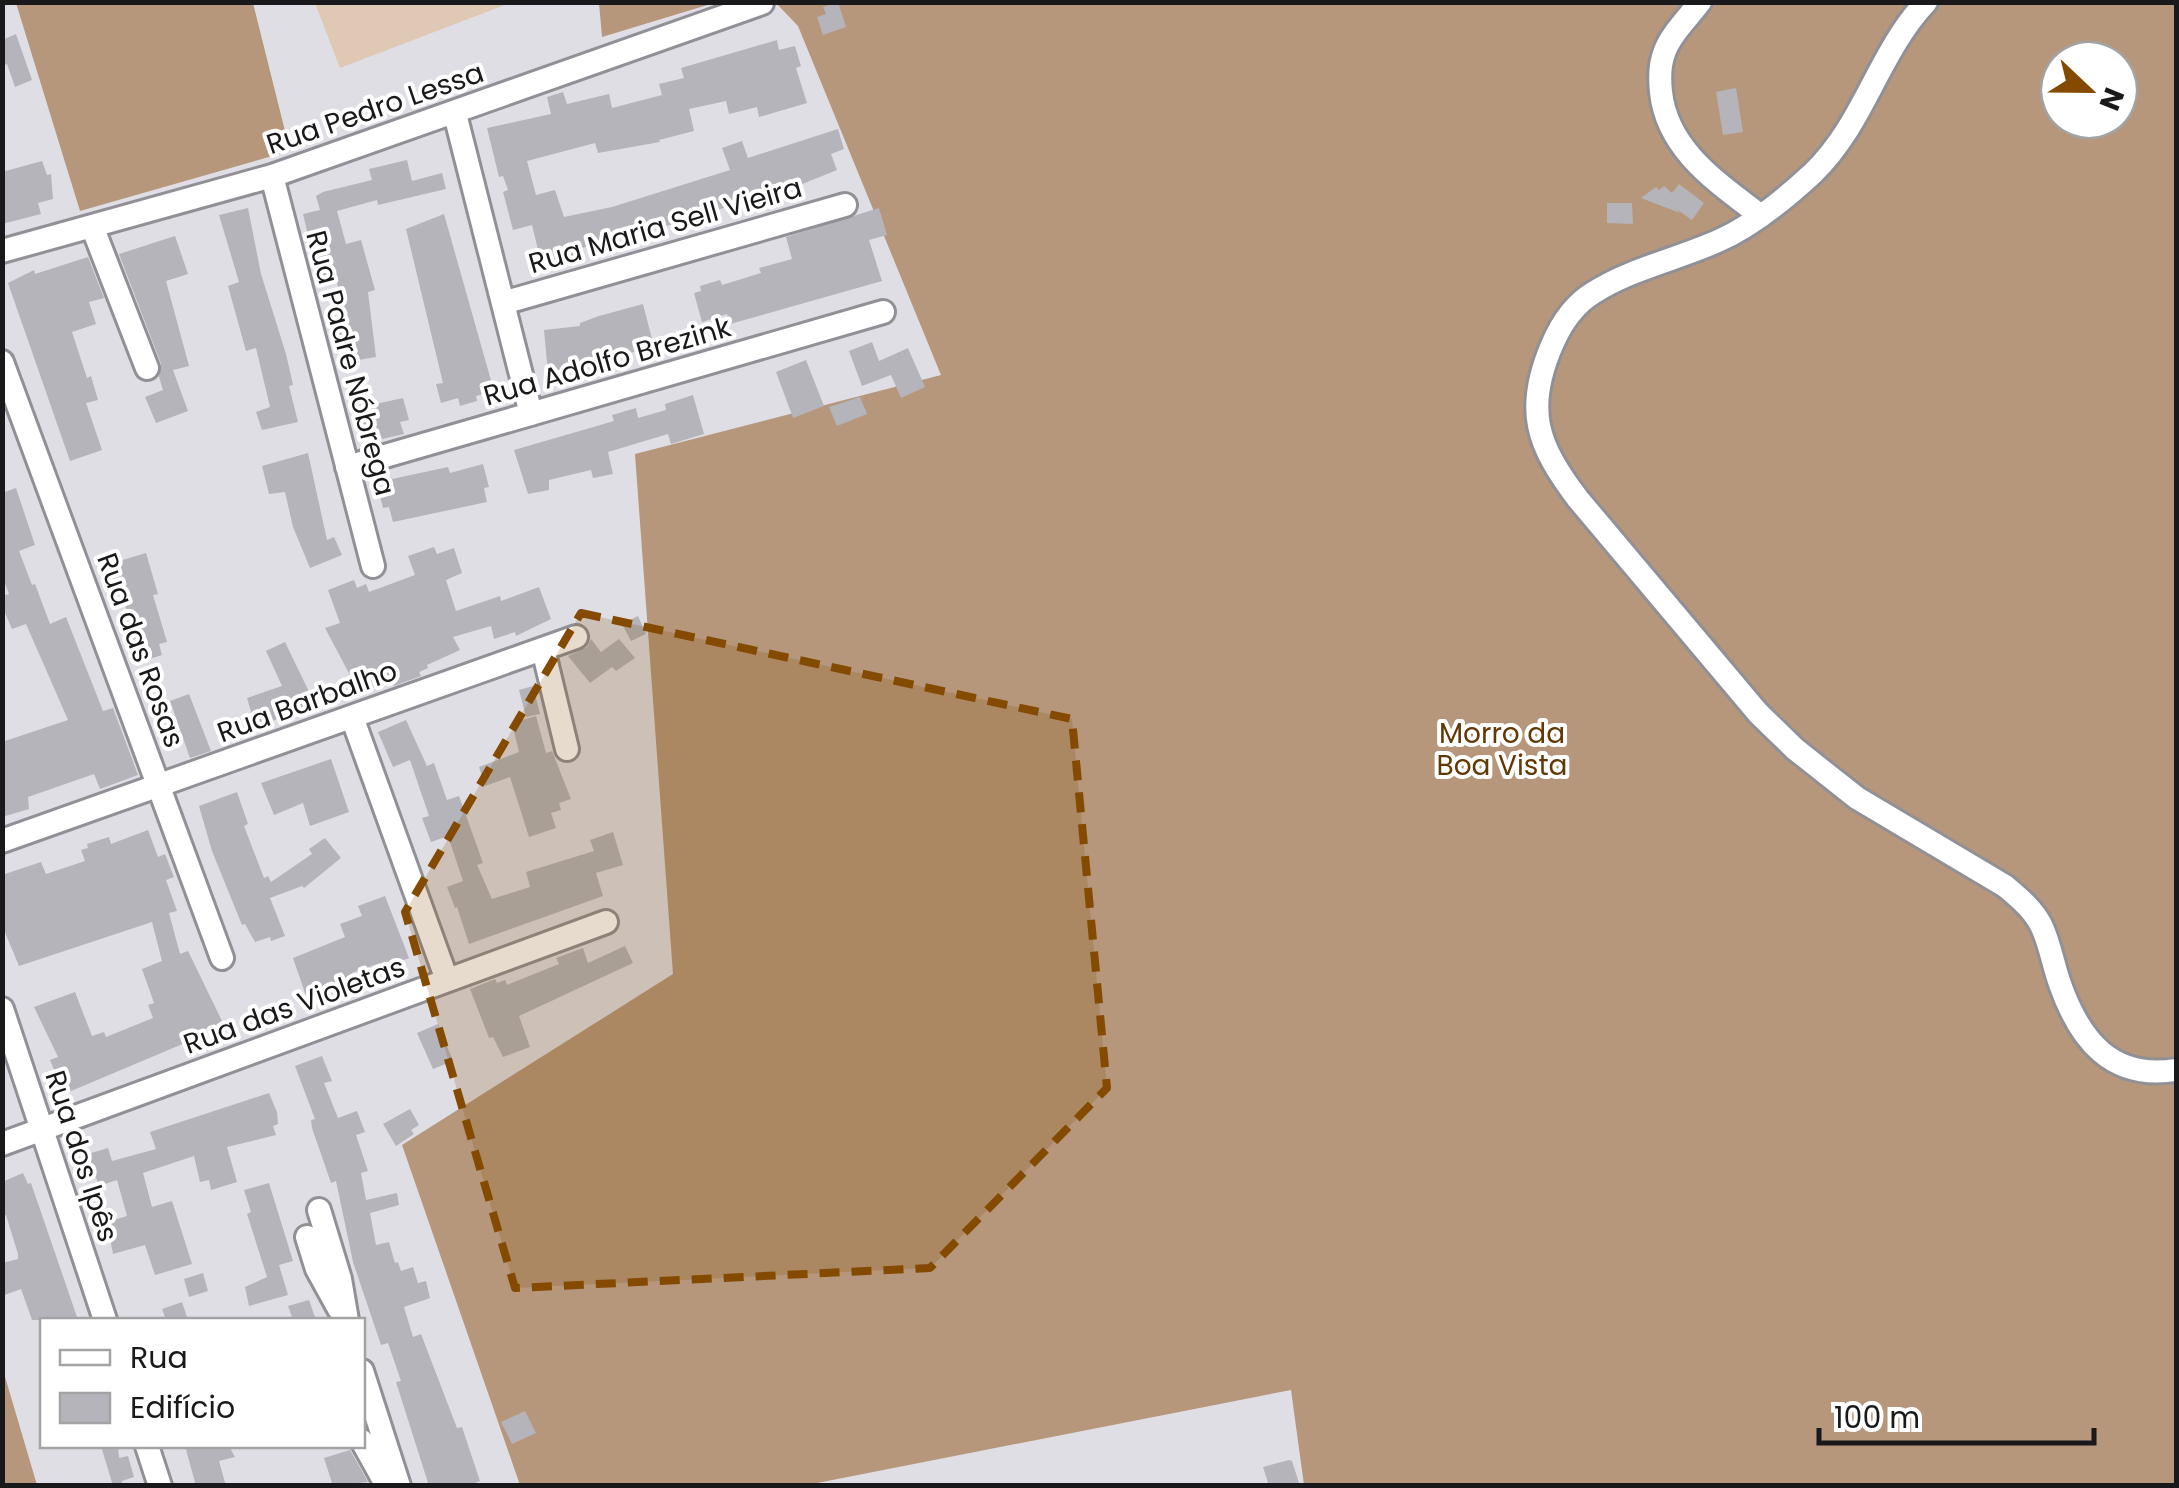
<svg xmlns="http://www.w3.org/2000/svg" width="2179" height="1488" viewBox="0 0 2179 1488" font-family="Poppins,sans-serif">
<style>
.green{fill:#dfc8b4}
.forest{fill:#b6977b;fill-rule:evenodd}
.building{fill:#b5b4bb}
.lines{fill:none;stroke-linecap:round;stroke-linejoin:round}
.minor-casing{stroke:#919097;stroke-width:28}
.minor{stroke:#fff;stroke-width:22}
.marked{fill:#844a00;fill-opacity:0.2;stroke:#844a00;stroke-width:8;stroke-dasharray:20 12;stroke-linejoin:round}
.labels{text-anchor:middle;stroke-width:8;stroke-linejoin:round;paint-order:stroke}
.street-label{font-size:28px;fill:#19181b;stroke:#fff}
.park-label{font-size:28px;fill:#623805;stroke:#fff}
</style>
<rect width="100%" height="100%" fill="#dfdee5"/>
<path class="green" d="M315,3H510L340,68Z"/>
<path class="forest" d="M16,3H253L290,151L80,211Z
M599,3V2L714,3L602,37Z
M776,3H2176V1485H1304L1291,1390L807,1485H520L402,1145L673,974L635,454L941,375L798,26ZM2059,60H2119V120H2059Z
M2,1370H3L37,1485H3Z"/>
<path class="building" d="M838,2L846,27L823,35L817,17L826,14L823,7Z
M16,34L32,80L15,87L7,64L2,66V40Z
M777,40L779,50L795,46L801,66L796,68L807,103L759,117L757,107L729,114L726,101L689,109L694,131L659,140L660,142L598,153L595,143L527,161L536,195L555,190L564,217L612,207L730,170L722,148L742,141L748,158L838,129L844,149L831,154L837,170L775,195L774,192L657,229L578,249L580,256L542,266L532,225L513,230L503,192L508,190L503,176L499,177L487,128L551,114L547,97L563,92L567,104L609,94L612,108L662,95L659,84L684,78L681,68Z
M1736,88L1743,132L1723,135L1716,92Z
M407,160L412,181L442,173L446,189L378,205L377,200L337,211L346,244L361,240L375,290L368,292L376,357L341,363L338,327L345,326L337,282L320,286L303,214L320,210L316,196L323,192L372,180L369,169Z
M42,161L47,175L51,174L53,199L38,203L41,214L2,224V172Z
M1679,184L1704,203L1692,220L1675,208L1680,213L1641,198L1656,187L1659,190L1664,186L1672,193Z
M1607,203H1632L1633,224L1607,223Z
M248,208L261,274L286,354L293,385L289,386L298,422L262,430L256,412L270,407L256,348L246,351L228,286L239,282L219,215Z
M879,208L887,235L869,240L882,281L730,324L727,314L702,322L694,293L701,291L700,286L720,280L722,285L761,273L759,268L792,259L786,237Z
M444,214L494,391L476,396L477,401L460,406L458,398L441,403L436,384L443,383L406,229Z
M175,236L188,274L166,281L189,366L173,370L188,411L156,423L145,397L163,390L159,377L161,364L119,254Z
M88,257L104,298L89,302L96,324L72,332L87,378L91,376L98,400L86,403L102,450L70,461L8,283L34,270L35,274Z
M643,304L654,347L548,373L544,330L580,326V323L599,316Z
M872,342L879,361L908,348L925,387L901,398L891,375L862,386L849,351Z
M806,360L824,406L793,418L776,372Z
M693,395L704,434L671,444L668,434L608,452L613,474L593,478L591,470L549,480V490L528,494L514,450L614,421L612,415L636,408L638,418L666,410L665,404Z
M860,397L867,414L837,426L829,407Z
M403,398L409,420L400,422L404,434L382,439L379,429L364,433L357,408Z
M308,453L327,540L334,537L342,555L310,568L293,527L285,492L269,494L262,466Z
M483,464L489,487L484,488L487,502L393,522L389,507L383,508L378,488L393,484L392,479L448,467L450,473Z
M16,488L35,545L19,551L32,585L35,584L50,624L66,617L103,711L113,708L138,775L100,789L94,774L28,797L29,809L2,817V742L68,720L26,624L12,629L2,606V596L9,594L2,576V493Z
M434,547L437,554L454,548L462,573L446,580L456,611L500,596L501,601L539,587L551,619L516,636L515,632L494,639L491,626L453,637L460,650L427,665L428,668L419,672L421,676L394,686L391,679L360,694L325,628L340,623L328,590L354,580L357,588L366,584L369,592L415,575L408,556Z
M146,553L158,594L153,595L167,642L159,644L162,655L137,663L130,640L135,639L120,587L116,588L109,564Z
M638,616L646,634L631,641L622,624Z
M591,639L601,652L619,639L635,658L616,671L612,667L590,683L568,656L587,647Z
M285,642L315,704L287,717L255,725L247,698L282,686L266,651Z
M533,686L540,714L526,717L519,690Z
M189,694L211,751L190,758L170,701Z
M536,716L546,753L552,751L571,799L559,803L561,810L551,813L556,828L529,837L510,777L485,786L479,767L519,752L512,723Z
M406,720L427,766L434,763L447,800L459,796L483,863L477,865L492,899L530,887L526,872L594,851L590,840L613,832L623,865L596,873L603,896L469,944L457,907L455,908L447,887L463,881L448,836L431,842L422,818L429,816L410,760L393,767L378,732Z
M331,759L349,812L310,826L303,803L274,815L261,783Z
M237,792L248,824L244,826L264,878L268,876L271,882L312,854L309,849L325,838L341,858L304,888L302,886L270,898L285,936L271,941L270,937L255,942L245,924L242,925L212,851L199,806Z
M148,830L158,857L165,854L174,877L166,880L177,911L169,913L180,954L188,951L223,1023L190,1034L192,1040L64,1094L50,1060L58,1057L34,1007L75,992L92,1036L104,1032L106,1037L153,1018L148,1005L154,1003L142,969L162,961L152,922L19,966L2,925V875L41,862L46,874L85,861L81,850L88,848L87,844L109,837L111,844Z
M385,896L409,958L382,968L380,963L352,973L353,976L306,996L293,958L345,937L340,924L362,916L358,906Z
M625,946L633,963L519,1016L530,1047L503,1057L493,1037L489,1038L470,989L495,979L497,983L505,980L507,985L559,964L556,958L583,948L588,963Z
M438,1024L453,1061L433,1069L417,1033Z
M322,1056L332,1081L324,1083L338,1118L357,1111L365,1132L356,1135L368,1171L361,1173L366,1200L397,1193L399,1205L370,1213L376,1245L389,1242L395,1263L398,1262L401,1271L413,1267L418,1283L426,1281L430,1298L404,1307L413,1337L421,1334L457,1428L462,1427L480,1481L468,1486H429L396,1382L401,1381L388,1343L381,1345L353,1262L336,1181L331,1183L312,1128L311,1120L315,1119L295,1066Z
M269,1093L277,1112L278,1124L273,1126L276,1135L227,1147L237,1182L211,1190L209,1180L200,1182L194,1156L143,1173L152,1207L172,1201L192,1264L155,1275L145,1245L113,1254L107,1222L127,1216L117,1180L99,1186L88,1154L108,1148L112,1161L156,1149L150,1132Z
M410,1109L419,1125L411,1130L414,1134L396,1146L383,1124Z
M23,1173L28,1184L31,1183L77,1317L67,1320H32L21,1289L2,1296V1263L18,1259V1254L6,1215L2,1217V1182Z
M269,1183L293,1261L279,1265L288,1295L249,1306L245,1287L267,1277L247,1214L251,1212L244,1190Z
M203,1273L208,1291L189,1297L184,1279Z
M309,1300L316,1320H293L288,1306Z
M182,1302L188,1320H166L162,1309Z
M525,1411L536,1433L512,1444L501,1422Z
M101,1446H118L119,1458L128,1456L134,1477L122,1481V1486H113Z
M185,1446H229L235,1457L219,1461L226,1486H196Z
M350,1450L368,1482L333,1486L324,1458Z
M1289,1460L1292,1461L1300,1486H1269L1263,1467Z"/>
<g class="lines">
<defs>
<path id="minor" d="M1700,2C1691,14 1679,26 1671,39C1660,56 1659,73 1661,92C1667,150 1718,183 1761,216
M1926,2C1878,53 1864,124 1813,173C1786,198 1754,225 1720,240C1679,259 1632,268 1593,293C1573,305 1561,324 1552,345C1524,410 1537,445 1578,499L1758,713L1795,749L1857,798L2005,886C2018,897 2033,909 2041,925C2050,943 2053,965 2060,984C2080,1041 2112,1080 2176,1070
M455,114L531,414
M272,176L373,566
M92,226L147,368
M2,251L272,176L762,3
M503,303L845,205
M2,362L222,958
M347,467L883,312
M543,649L567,749
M352,717L447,980
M2,841L576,637
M2,1009L105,1320
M2,1144L606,922
M319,1210L340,1279L347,1320
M307,1237L317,1269L339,1309
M362,1371L399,1486
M362,1441L387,1486
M147,1446L160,1486"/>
</defs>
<use href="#minor" class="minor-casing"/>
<use href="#minor" class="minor"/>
</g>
<path class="marked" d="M581,613L1072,719L1107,1088L930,1268L515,1288L405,912Z"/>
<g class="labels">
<g class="street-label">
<text transform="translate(375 108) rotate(-19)" y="10">Rua Pedro Lessa</text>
<text transform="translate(665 225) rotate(-16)" y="10">Rua Maria Sell Vieira</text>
<text transform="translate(607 361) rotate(-16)" y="10">Rua Adolfo Brezink</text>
<text transform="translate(351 363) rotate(75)" y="10">Rua Padre Nóbrega</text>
<text transform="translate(141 650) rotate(70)" y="10">Rua das Rosas</text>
<text transform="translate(307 701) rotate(-20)" y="10">Rua Barbalho</text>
<text transform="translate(294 1005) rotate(-20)" y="10">Rua das Violetas</text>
<text transform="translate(82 1156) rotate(72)" y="10">Rua dos Ipês</text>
</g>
<g class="park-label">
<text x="1502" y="743">Morro da<tspan x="1502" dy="32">Boa Vista</tspan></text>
</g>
</g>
<rect width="2179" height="1488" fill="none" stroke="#19181b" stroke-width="10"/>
<rect x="40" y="1318" width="325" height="130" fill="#ffffff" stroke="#a3a3a4" stroke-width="2.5"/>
<rect x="60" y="1350" width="50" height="15" fill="#ffffff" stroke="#a3a3a4" stroke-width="2.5"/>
<text x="130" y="1368" font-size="30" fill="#19181b">Rua</text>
<rect x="60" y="1393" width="50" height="30" fill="#b5b4bb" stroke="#a3a3a4" stroke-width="2.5"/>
<text x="130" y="1418" font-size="30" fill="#19181b">Edifício</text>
<g transform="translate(2089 90) rotate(112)"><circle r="48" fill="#ffffff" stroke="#a3a3a4" stroke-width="2.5"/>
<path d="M0-8L18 38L0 25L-18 38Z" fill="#844a00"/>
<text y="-15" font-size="28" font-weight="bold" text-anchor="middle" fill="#19181b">N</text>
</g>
<path d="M1819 1428v15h275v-15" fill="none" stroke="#19181b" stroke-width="5"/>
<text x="1834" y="1428" font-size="30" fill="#19181b" stroke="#ffffff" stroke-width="8" paint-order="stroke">100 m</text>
</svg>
